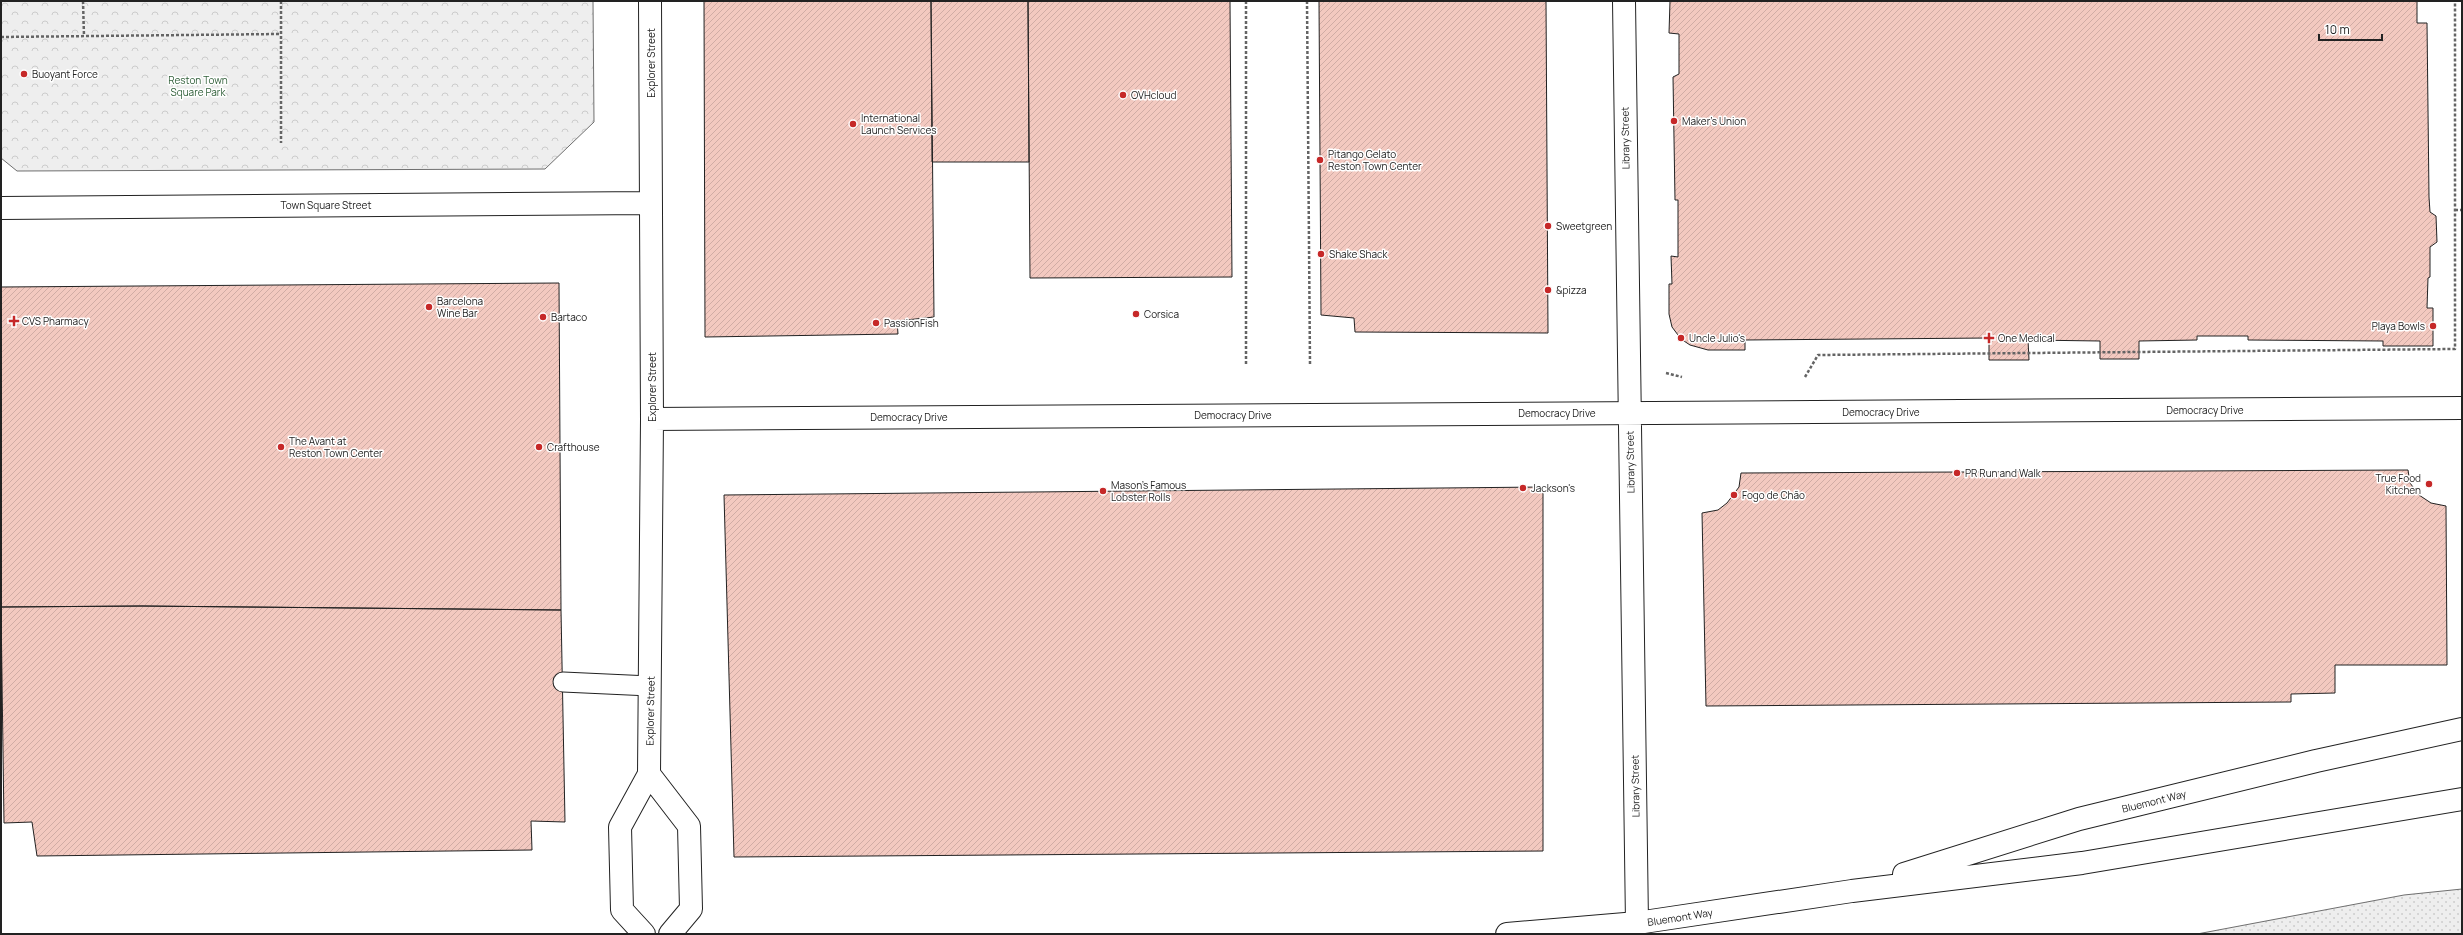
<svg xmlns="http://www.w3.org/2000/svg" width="2463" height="935" viewBox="0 0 2463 935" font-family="Manrope,sans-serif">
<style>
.grass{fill:url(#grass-dots);stroke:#6f6f6f}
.park{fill:url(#park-crowns);stroke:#6f6f6f}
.building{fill:url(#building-hatch);stroke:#222}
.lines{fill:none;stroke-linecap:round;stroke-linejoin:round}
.lane-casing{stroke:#222;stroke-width:21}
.street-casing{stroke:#222;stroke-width:24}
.secondary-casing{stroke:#222;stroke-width:24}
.path{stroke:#646464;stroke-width:2.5;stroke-dasharray:3 2;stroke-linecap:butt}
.lane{stroke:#fff;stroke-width:19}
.street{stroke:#fff;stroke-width:22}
.secondary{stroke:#fff;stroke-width:22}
.poi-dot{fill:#c62828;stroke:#fff;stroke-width:1.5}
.labels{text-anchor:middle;stroke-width:3;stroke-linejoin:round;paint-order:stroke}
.street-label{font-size:10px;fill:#222;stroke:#fff}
.poi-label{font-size:10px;fill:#222;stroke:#fff;text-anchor:start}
.park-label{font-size:10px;fill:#2f5e38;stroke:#fff}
</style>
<defs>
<pattern id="grass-dots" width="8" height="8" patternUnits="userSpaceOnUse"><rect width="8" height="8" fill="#eee"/><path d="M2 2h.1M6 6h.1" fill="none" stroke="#ccc" stroke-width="1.8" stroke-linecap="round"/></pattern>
<pattern id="park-crowns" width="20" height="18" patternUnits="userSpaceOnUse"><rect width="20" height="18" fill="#eee"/><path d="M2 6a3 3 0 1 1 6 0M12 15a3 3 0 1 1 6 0" fill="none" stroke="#ccc"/></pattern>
<pattern id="building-hatch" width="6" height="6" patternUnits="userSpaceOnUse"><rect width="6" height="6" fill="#f3c9c0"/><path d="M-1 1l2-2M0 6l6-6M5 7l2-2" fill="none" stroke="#d0aca5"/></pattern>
</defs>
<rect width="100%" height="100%" fill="#fff"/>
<path class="grass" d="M2462,889V934H2197L2404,895Z"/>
<path class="park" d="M1,1H593L594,122L545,169L17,171L1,158Z"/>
<path class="building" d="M704,1H931L934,317L897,321L898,334L705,337Z
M931,1H1028L1029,162H932Z
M1028,1H1230L1232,277L1030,278Z
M1319,1H1546L1548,333L1355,332L1354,318L1321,315Z
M1670,1H2417V23H2427L2429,197L2430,212L2436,216L2437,242L2430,247V277L2428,278L2427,308H2433V346H2383V341L2248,340V336H2197V340L2139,341V359H2100V341L2028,340L2029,360H1989V338L1745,340V350H1708L1690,345L1681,339L1672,327L1669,314V284H1672L1671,256L1678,257V200H1675L1673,77L1679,74V34L1669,33Z
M559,283L561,610L142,606L1,607V287Z
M2408,470L2410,483L2419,495L2431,503L2446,506L2447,665H2335V693L2291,694V702L1706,706L1702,513L1718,510L1727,503L1739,487L1741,473Z
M1543,487V851L734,857L724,495Z
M142,606L561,610L565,822L531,821L532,850L37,856L32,822L4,823L1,607Z"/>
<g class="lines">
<defs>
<path id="lane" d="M563,682L650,686"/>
<path id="street" d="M1624,1L1637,923
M1,208L651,203
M652,419L2462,408
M649,774L689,826L691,909L670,934
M644,934L622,910L620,827L649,774L652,419L650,1"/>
<path id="secondary" d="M1904,874L2079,819L2316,761L2462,729
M1507,934L1637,923L1852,891L2082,863L2462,799"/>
</defs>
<use href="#lane" class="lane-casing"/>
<use href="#street" class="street-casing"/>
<use href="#secondary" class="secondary-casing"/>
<path class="path" d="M83,1L84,36
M281,1V143
M1246,1V365
M1307,1L1310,364
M1,37L280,34
M2455,210H2462
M1666,373L1682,377
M1805,377L1818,355L2455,349V1"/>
<use href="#lane" class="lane"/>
<use href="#street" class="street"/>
<use href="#secondary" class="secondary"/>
</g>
<g class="poi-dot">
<circle cx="24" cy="74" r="4"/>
<circle cx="1123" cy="95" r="4"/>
<circle cx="1674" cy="121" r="4"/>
<circle cx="853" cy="124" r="4"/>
<circle cx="1320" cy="160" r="4"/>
<circle cx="1548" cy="226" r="4"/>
<circle cx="1321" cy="254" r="4"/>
<circle cx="1548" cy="290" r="4"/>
<circle cx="429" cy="307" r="4"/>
<circle cx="1136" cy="314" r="4"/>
<circle cx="543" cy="317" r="4"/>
<path d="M12 315h4v4h4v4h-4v4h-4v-4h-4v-4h4z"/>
<circle cx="876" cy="323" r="4"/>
<circle cx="2433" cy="326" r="4"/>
<circle cx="1681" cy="338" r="4"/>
<path d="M1987 332h4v4h4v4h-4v4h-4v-4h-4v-4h4z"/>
<circle cx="281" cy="447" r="4"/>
<circle cx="539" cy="447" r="4"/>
<circle cx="1957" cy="473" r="4"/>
<circle cx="2429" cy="484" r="4"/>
<circle cx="1523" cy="488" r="4"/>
<circle cx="1103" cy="491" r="4"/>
<circle cx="1734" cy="495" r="4"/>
</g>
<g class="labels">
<g class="street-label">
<text transform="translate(651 63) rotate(-90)" y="4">Explorer Street</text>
<text transform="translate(1625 138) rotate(-91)" y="4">Library Street</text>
<text x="326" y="209">Town Square Street</text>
<text transform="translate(652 387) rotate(-90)" y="4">Explorer Street</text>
<text x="2205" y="414">Democracy Drive</text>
<text x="1881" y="416">Democracy Drive</text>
<text x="1557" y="417">Democracy Drive</text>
<text x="1233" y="419">Democracy Drive</text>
<text x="909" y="421">Democracy Drive</text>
<text transform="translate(1630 462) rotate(-91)" y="4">Library Street</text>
<text transform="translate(650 711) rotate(-89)" y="4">Explorer Street</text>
<text transform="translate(1635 786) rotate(-91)" y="4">Library Street</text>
<text transform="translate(2154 801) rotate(-14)" y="4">Bluemont Way</text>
<text transform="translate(1680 917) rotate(-9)" y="4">Bluemont Way</text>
</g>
<g class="poi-label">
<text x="32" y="78">Buoyant Force</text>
<text x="1131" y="99">OVHcloud</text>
<text x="861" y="122">International<tspan x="861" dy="12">Launch Services</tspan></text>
<text x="1682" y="125">Maker's Union</text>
<text x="1328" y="158">Pitango Gelato<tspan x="1328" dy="12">Reston Town Center</tspan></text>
<text x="1556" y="230">Sweetgreen</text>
<text x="1329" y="258">Shake Shack</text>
<text x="1556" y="294">&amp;pizza</text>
<text x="437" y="305">Barcelona<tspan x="437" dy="12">Wine Bar</tspan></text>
<text x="1144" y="318">Corsica</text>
<text x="551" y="321">Bartaco</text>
<text x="22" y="325">CVS Pharmacy</text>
<text x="884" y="327">PassionFish</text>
<text x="2425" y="330" text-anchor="end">Playa Bowls</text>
<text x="1689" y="342">Uncle Julio's</text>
<text x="1998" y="342">One Medical</text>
<text x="289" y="445">The Avant at<tspan x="289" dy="12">Reston Town Center</tspan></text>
<text x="547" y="451">Crafthouse</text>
<text x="1965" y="477">PR Run and Walk</text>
<text x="2421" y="482" text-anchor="end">True Food<tspan x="2421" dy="12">Kitchen</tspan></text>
<text x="1111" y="489">Mason's Famous<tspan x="1111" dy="12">Lobster Rolls</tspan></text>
<text x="1531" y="492">Jackson's</text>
<text x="1742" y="499">Fogo de Chão</text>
</g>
<g class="park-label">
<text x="198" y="84">Reston Town<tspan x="198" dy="12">Square Park</tspan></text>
</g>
</g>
<rect width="2463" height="935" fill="none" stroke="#222222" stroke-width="4"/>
<path d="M2319 34v6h63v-6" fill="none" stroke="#222222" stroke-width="2"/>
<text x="2325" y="34" font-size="12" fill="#222222" stroke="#ffffff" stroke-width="3" paint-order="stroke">10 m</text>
</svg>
